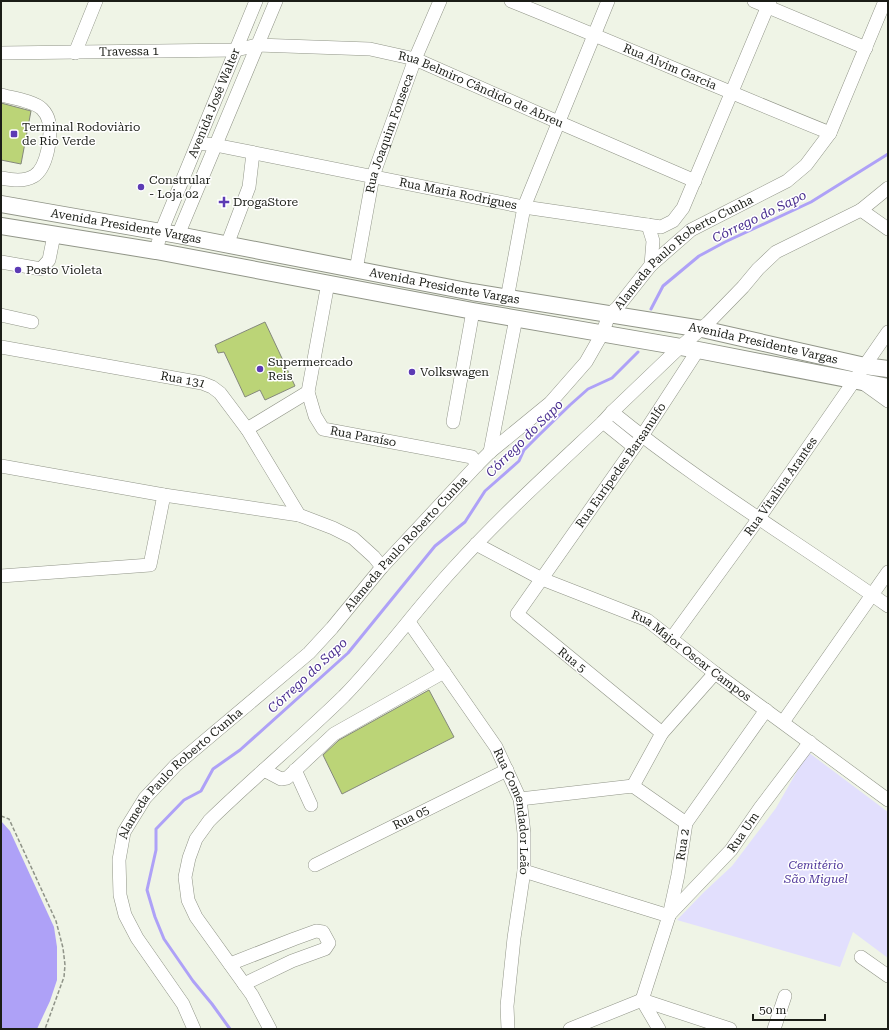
<svg xmlns="http://www.w3.org/2000/svg" width="889" height="1030" viewBox="0 0 889 1030" font-family="'Roboto Serif',serif">
<style>
.green{fill:#e2dffd}
.water{fill:#aea1f7}
.lines{fill:none;stroke-linecap:round;stroke-linejoin:round}
.stream{stroke:#aea1f7;stroke-width:3}
.building{fill:#bbd477;stroke:#84887b}
.minor-casing{stroke:#919588;stroke-width:14}
.major-casing{stroke:#919588;stroke-width:18}
.path{stroke:#8f9388;stroke-width:1.5;stroke-dasharray:4 2;stroke-linecap:butt}
.minor{stroke:#fff;stroke-width:13}
.major{stroke:#fff;stroke-width:16}
.poi-dot{fill:#5c3bb4;stroke:#fff;stroke-width:1.5}
.labels{text-anchor:middle;stroke-width:3;stroke-linejoin:round;paint-order:stroke}
.street-label{font-size:12px;fill:#1b1d17;stroke:#fff}
.poi-label{font-size:12px;fill:#1b1d17;stroke:#fff;text-anchor:start}
.park-label{font-size:12px;font-style:italic;fill:#523a9c;stroke:#fff}
.water-label{font-size:13px;font-style:italic;fill:#472c8e;stroke:#fff}
</style>
<rect width="100%" height="100%" fill="#eff4e6"/>
<path class="green" d="M808,752L888,812V958L853,932L840,967L677,920L703,893L732,866L776,808Z"/>
<path class="water" d="M1,821L10,831L54,927L57,947V980L50,1001L37,1029H1Z"/>
<g class="lines">
<path class="stream" d="M651,309L663,286L699,256L725,242L811,202L888,154
M230,1029L212,1004L193,981L164,939L155,917L147,890L156,850V829L184,800L201,791L213,769L240,750L348,653L435,546L465,522L485,491L519,461L524,450L539,435L570,405L588,389L612,378L638,352"/>
</g>
<path class="building" d="M1,103L31,111L21,164L1,160Z
M265,322L295,386L265,400L260,390L245,397L224,352L218,353L215,345Z
M429,690L454,737L342,794L323,755L339,740Z"/>
<g class="lines">
<defs>
<g id="minor">
<path id="s1" d="M511,1C618,44 723,90 830,133"/>
<path d="M754,1L866,48"/>
<path id="s2" d="M1,53L236,50L257,45L370,49L415,59L558,122L695,181"/>
<path d="M75,53L96,1"/>
<path d="M1,95C12,98 34,101 42,109C45,112 48,117 49,122C52,136 47,168 34,176C24,182 12,180 1,178"/>
<path id="s3" d="M198,143L215,145L524,207L661,227L673,221L683,208L770,1"/>
<path d="M861,210L888,229"/>
<path d="M648,225L653,241L651,265"/>
<path d="M178,235L276,1"/>
<path d="M227,245L249,187L253,153"/>
<path id="s4" d="M156,251L161,232L256,1"/>
<path d="M1,262L41,269L49,260L54,235"/>
<path id="s5" d="M356,270L373,176L415,59L440,1"/>
<path id="s6" d="M328,283L308,392L315,416L323,429L472,457L477,465"/>
<path d="M507,299L524,207L608,1"/>
<path d="M1,315L32,322"/>
<path id="s7" d="M1,347L202,383L212,387L220,393L247,429L299,515"/>
<path d="M863,383L888,401"/>
<path d="M612,412C699,483 796,541 888,606"/>
<path d="M453,422L473,311"/>
<path d="M603,422L634,447"/>
<path d="M247,429L308,392"/>
<path d="M490,452L516,318"/>
<path d="M1,466L164,495L299,515L333,528L353,538L374,557L382,567"/>
<path id="s8" d="M476,544L542,579L647,620L715,673L888,800"/>
<path d="M1,576L150,565L164,495"/>
<path id="s9" d="M409,622L496,747L520,799L524,833V871L514,938L507,1006L508,1029"/>
<path id="s10" d="M671,639L759,518L888,332"/>
<path d="M783,722L888,572"/>
<path id="s11" d="M662,733L517,614L642,436L698,350"/>
<path d="M264,770L281,779L287,778L334,734L444,672"/>
<path d="M295,770L311,805"/>
<path d="M633,786L662,733L715,673"/>
<path d="M520,799L633,786L686,823"/>
<path id="s12" d="M315,865L507,770"/>
<path d="M524,871L669,916"/>
<path id="s13" d="M670,914L731,850L760,808L810,742"/>
<path d="M861,957L888,976"/>
<path d="M230,964L294,939L316,931L323,932L329,943L325,949L292,961L244,984"/>
<path id="s14" d="M642,1000L669,916L678,875L686,823L766,710"/>
<path d="M642,1000L730,1029"/>
<path d="M642,1000L659,1029"/>
<path id="s15" d="M194,1029L183,1004L137,938L125,915L120,895L119,860L124,832L145,798L176,765L309,653L332,628L382,567L477,465L490,452L550,403L586,362L602,334L609,315L617,308L651,265L691,230L787,181L806,165L830,133L885,1"/>
<path d="M270,1029L252,995L196,917L188,900L185,877L189,858L196,839L209,821C253,778 300,739 344,696C383,656 416,609 454,568C501,516 552,470 603,422L612,412L679,348L708,323L743,287L758,269L776,252L861,210L888,188"/>
<path d="M570,1029L642,1000"/>
<path d="M774,1029L785,996"/>
</g>
<g id="major">
<path id="s16" d="M1,204L178,235L472,292L702,329L865,366L888,369"/>
<path d="M1,226L156,251L473,311L698,350L888,387"/>
</g>
</defs>
<use href="#minor" class="minor-casing"/>
<use href="#major" class="major-casing"/>
<path class="path" d="M1,816L9,819L56,921L63,948L65,965L64,977L45,1029"/>
<use href="#minor" class="minor"/>
<use href="#major" class="major"/>
</g>
<g class="poi-dot">
<rect x="10" y="130" width="8" height="8" rx="2"/>
<circle cx="141" cy="187" r="4"/>
<path d="M222 196h4v4h4v4h-4v4h-4v-4h-4v-4h4z"/>
<circle cx="18" cy="270" r="4"/>
<circle cx="260" cy="369" r="4"/>
<circle cx="412" cy="372" r="4"/>
</g>
<g class="labels">
<g class="street-label">
<text dy="4" stroke="none"><textPath href="#s2" startOffset="128">Travessa 1</textPath></text>
<text dy="4" stroke="none"><textPath href="#s1" startOffset="172">Rua Alvim Garcia</textPath></text>
<text dy="4" stroke="none"><textPath href="#s2" startOffset="488">Rua Belmiro Cândido de Abreu</textPath></text>
<text dy="4" stroke="none"><textPath href="#s4" startOffset="159">Avenida José Walter</textPath></text>
<text dy="4" stroke="none"><textPath href="#s5" startOffset="141">Rua Joaquim Fonseca</textPath></text>
<text dy="4" stroke="none"><textPath href="#s3" startOffset="265">Rua Maria Rodrigues</textPath></text>
<text dy="4" stroke="none"><textPath href="#s16" startOffset="127">Avenida Presidente Vargas</textPath></text>
<text dy="4" stroke="none"><textPath href="#s15" startOffset="1031">Alameda Paulo Roberto Cunha</textPath></text>
<text dy="4" stroke="none"><textPath href="#s16" startOffset="451">Avenida Presidente Vargas</textPath></text>
<text dy="4" stroke="none"><textPath href="#s16" startOffset="775">Avenida Presidente Vargas</textPath></text>
<text dy="4" stroke="none"><textPath href="#s7" startOffset="185">Rua 131</textPath></text>
<text dy="4" stroke="none"><textPath href="#s6" startOffset="192">Rua Paraíso</textPath></text>
<text dy="4" stroke="none"><textPath href="#s11" startOffset="369">Rua Eurípedes Barsanulfo</textPath></text>
<text dy="4" stroke="none"><textPath href="#s10" startOffset="188">Rua Vitalina Arantes</textPath></text>
<text dy="4" stroke="none"><textPath href="#s15" startOffset="623">Alameda Paulo Roberto Cunha</textPath></text>
<text dy="4" stroke="none"><textPath href="#s8" startOffset="244">Rua Major Oscar Campos</textPath></text>
<text transform="translate(572 660) rotate(39)" y="4">Rua 5</text>
<text dy="4" stroke="none"><textPath href="#s15" startOffset="299">Alameda Paulo Roberto Cunha</textPath></text>
<text dy="4" stroke="none"><textPath href="#s9" startOffset="220">Rua Comendador Leão</textPath></text>
<text dy="4" stroke="none"><textPath href="#s12" startOffset="107">Rua 05</textPath></text>
<text dy="4" stroke="none"><textPath href="#s13" startOffset="110">Rua Um</textPath></text>
<text dy="4" stroke="none"><textPath href="#s14" startOffset="161">Rua 2</textPath></text>
</g>
<g class="poi-label">
<text x="22" y="131">Terminal Rodoviàrio<tspan x="22" dy="14">de Rio Verde</tspan></text>
<text x="149" y="184">Constrular<tspan x="149" dy="14">- Loja 02</tspan></text>
<text x="233" y="206">DrogaStore</text>
<text x="26" y="274">Posto Violeta</text>
<text x="268" y="366">Supermercado<tspan x="268" dy="14">Reis</tspan></text>
<text x="420" y="376">Volkswagen</text>
</g>
<g class="park-label">
<text x="816" y="869">Cemitério<tspan x="816" dy="14">São Miguel</tspan></text>
</g>
<g class="water-label">
<text transform="translate(759 216) rotate(-26)" y="5">Córrego do Sapo</text>
<text transform="translate(524 438) rotate(-45)" y="5">Córrego do Sapo</text>
<text transform="translate(307 675) rotate(-43)" y="5">Córrego do Sapo</text>
</g>
</g>
<rect width="889" height="1030" fill="none" stroke="#1b1d17" stroke-width="4"/>
<path d="M753 1014v6h72v-6" fill="none" stroke="#1b1d17" stroke-width="2"/>
<text x="759" y="1014" font-size="12" fill="#1b1d17" stroke="#ffffff" stroke-width="3" paint-order="stroke">50 m</text>
</svg>
